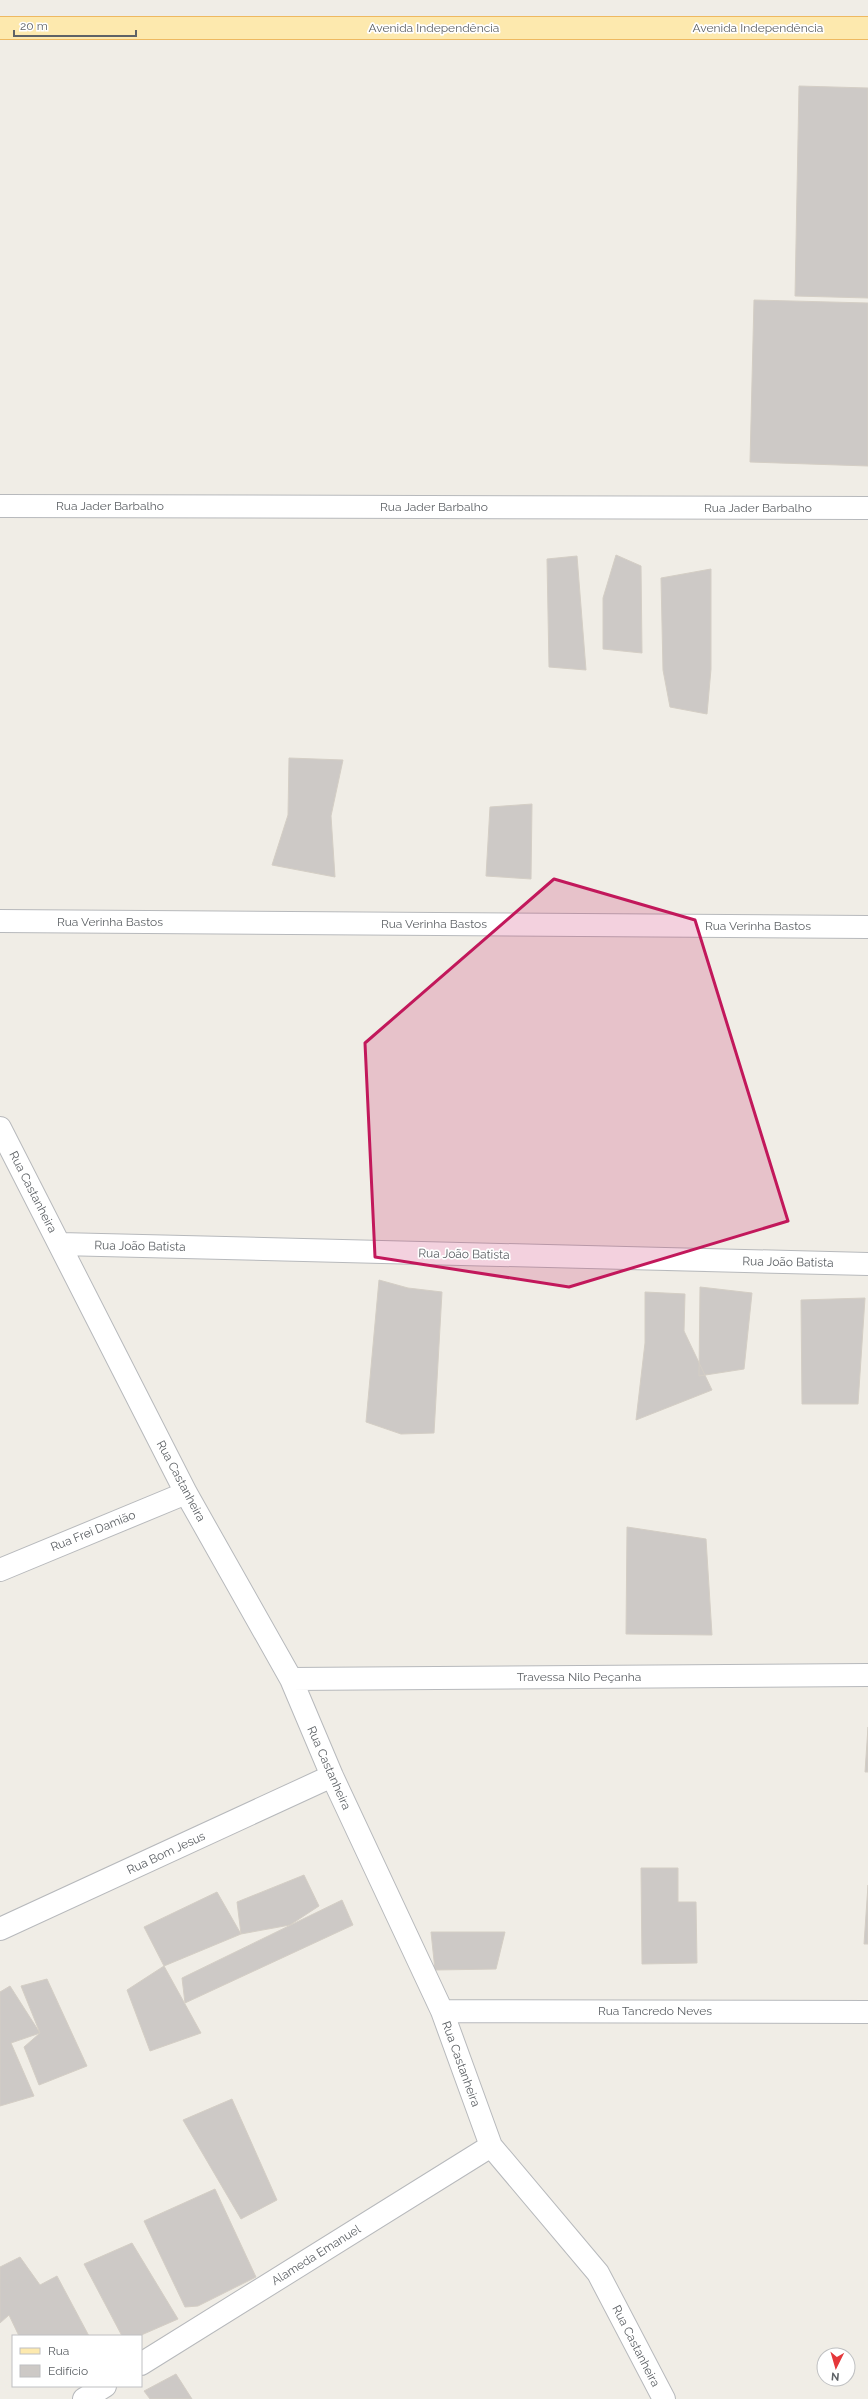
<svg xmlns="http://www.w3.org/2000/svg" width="868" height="2399" viewBox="0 0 868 2399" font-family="Raleway,sans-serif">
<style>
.building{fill:#cdc9c6;stroke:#d4cec5}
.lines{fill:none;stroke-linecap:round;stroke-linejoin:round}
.minor-casing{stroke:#b7b9bc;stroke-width:24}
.major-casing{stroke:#eeb961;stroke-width:24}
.minor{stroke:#fff;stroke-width:22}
.major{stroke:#fde9ae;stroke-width:22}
.marked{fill:#c2185b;fill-opacity:0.2;stroke:#c2185b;stroke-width:3;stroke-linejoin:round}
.labels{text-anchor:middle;stroke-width:3.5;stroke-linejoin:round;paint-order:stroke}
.street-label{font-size:12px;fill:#5e6266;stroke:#fff}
</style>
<rect width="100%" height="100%" fill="#f0ede6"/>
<path class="building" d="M799,86L868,88V298L795,296Z
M754,300L868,303V466L750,462Z
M616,555L641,566L642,653L603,649V598Z
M577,556L586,670L549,667L547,559Z
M711,569V669L707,714L670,707L663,670L661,578Z
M289,758L343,760L331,816L335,877L272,865L288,815Z
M532,804L531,879L486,876L490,807Z
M379,1280L408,1288L442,1292L434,1433L401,1434L366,1422Z
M700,1287L752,1293L744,1369L699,1376Z
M645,1292L685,1294L684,1331L712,1390L636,1420L645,1343Z
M865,1298L858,1404H802L801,1300Z
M627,1527L706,1539L712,1635L626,1634Z
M868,1727V1772H865Z
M641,1868H678V1902H696L697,1963L642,1964Z
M304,1875L319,1906L290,1925L241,1934L237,1902Z
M868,1885V1944H864Z
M217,1892L241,1934L164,1966L144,1927Z
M342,1900L353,1925L185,2003L182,1978Z
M431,1932H505L496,1969L435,1970Z
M164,1966L201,2033L150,2051L127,1990Z
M47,1979L87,2066L39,2085L24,2047L40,2033L21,1986Z
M10,1986L40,2033L11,2043L34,2096L0,2106V1992Z
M232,2099L277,2200L241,2219L183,2120Z
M215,2189L256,2277L198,2306L185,2307L144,2221Z
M132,2243L178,2319L139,2336H122L84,2264Z
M20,2257L40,2285L57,2276L89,2336H19L9,2315L0,2323V2267Z
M176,2374L192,2399H150L144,2391Z"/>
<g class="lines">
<defs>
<path id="minor" d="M0,506L868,508
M0,921L868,927
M0,1128L186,1493L291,1679L332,1776L442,2011L491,2146L598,2273L664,2399
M60,1244L868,1264
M0,1570L186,1493
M291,1679L868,1675
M0,1929L332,1776
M442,2011L868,2012
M141,2364L491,2146
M84,2399L105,2386"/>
<path id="major" d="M0,28H868"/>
</defs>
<use href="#minor" class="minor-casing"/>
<use href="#major" class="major-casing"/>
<use href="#minor" class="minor"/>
<use href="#major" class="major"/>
</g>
<path class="marked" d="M554,879L695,920L788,1221L569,1287L375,1257L365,1043Z"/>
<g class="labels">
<g class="street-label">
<text x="434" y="32">Avenida Independência</text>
<text x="758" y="32">Avenida Independência</text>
<text x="110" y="510">Rua Jader Barbalho</text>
<text x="434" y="511">Rua Jader Barbalho</text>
<text x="758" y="512">Rua Jader Barbalho</text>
<text x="110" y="926">Rua Verinha Bastos</text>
<text x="434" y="928">Rua Verinha Bastos</text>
<text x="758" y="930">Rua Verinha Bastos</text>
<text transform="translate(33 1192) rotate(63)" y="4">Rua Castanheira</text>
<text transform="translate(140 1246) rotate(1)" y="4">Rua João Batista</text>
<text transform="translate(464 1254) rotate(1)" y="4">Rua João Batista</text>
<text transform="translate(788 1262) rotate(1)" y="4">Rua João Batista</text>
<text transform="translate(181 1481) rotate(62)" y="4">Rua Castanheira</text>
<text transform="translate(93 1531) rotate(-22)" y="4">Rua Frei Damião</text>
<text x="579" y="1681">Travessa Nilo Peçanha</text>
<text transform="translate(329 1768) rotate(66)" y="4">Rua Castanheira</text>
<text transform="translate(166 1853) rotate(-25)" y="4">Rua Bom Jesus</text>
<text x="655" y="2015">Rua Tancredo Neves</text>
<text transform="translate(461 2064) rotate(70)" y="4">Rua Castanheira</text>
<text transform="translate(316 2255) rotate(-32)" y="4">Alameda Emanuel</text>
<text transform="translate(636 2346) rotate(63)" y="4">Rua Castanheira</text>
</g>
</g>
<rect x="12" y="2335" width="130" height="52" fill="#ffffff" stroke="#bfc0c2"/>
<rect x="20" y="2348" width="20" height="6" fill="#fde9ae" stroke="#bfc0c2"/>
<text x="48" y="2355" font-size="12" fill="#5e6266">Rua</text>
<rect x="20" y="2365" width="20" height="12" fill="#cdc9c6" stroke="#bfc0c2"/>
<text x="48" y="2375" font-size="12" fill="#5e6266">Edifício</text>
<g transform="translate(836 2367) rotate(185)"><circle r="19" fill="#ffffff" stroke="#bfc0c2"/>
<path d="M0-3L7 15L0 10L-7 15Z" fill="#e5373a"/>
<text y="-6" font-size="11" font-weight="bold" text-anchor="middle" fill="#5e6266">N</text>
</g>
<path d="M14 30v6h122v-6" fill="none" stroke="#5e6266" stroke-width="2"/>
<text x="20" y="30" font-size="12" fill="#5e6266" stroke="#ffffff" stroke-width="3" paint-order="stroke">20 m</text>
</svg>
